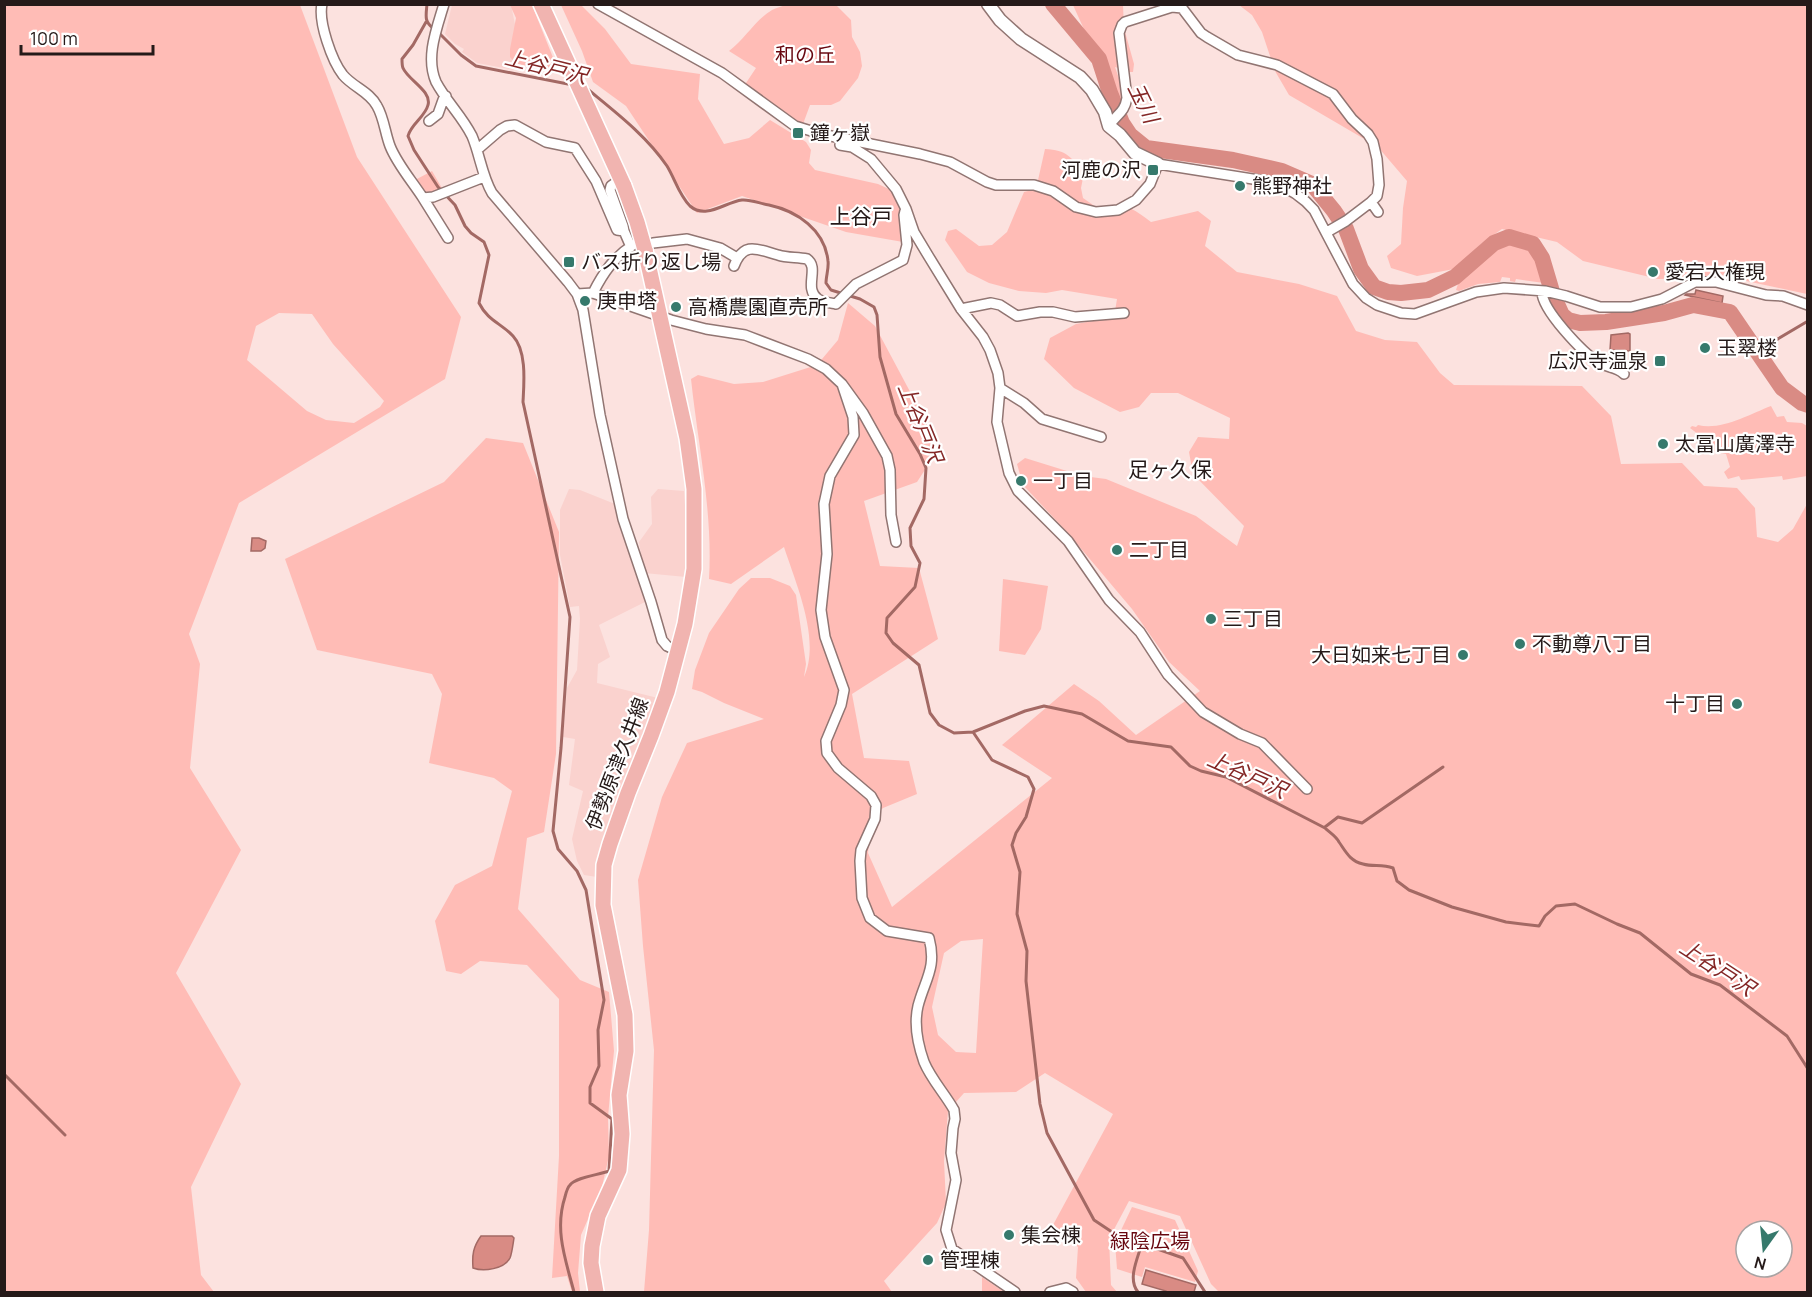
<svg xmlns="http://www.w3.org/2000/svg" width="1812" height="1297" viewBox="0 0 1812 1297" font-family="Manrope,'Noto Sans JP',sans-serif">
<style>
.built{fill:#fad2ce}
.green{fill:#ffbcb6;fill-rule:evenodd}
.water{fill:#d98b84;stroke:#a36964;stroke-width:1.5}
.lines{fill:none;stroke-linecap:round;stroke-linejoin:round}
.stream{stroke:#a36964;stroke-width:3}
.river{stroke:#d98b84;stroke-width:16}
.minor-casing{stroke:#917572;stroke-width:12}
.tertiary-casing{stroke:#917572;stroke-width:15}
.primary-casing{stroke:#fff;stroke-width:18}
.minor{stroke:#fff;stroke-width:9}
.tertiary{stroke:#fff;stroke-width:12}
.primary{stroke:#f1b4b0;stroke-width:15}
.primary-bridge-casing{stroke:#fff;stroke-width:18;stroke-linecap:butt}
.primary-bridge{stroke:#f1b4b0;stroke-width:15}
.poi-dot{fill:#36796c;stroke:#fff;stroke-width:2}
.labels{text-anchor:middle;stroke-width:4.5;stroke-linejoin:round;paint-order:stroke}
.park-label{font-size:20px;fill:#68070f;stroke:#fff}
.poi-label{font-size:20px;fill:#251a19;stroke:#fff;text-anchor:start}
.street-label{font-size:20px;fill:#251a19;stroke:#fff}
.water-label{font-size:21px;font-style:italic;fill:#842726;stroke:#fff}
.neighbourhood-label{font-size:21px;fill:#251a19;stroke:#fff}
</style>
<rect width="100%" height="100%" fill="#fce2df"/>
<path class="built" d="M452,5H511L516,29L514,70L477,63L462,52L464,49L455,44L445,34Z
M569,489L580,490L615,504L645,602L599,625L610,657L598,664L597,683L658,698L597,877L584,875L577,861L572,839L583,791L569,785L575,739L563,737L567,688L577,670L580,619L579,606L570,607L560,555V510Z
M658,489L684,491L688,551L686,577L644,573L639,542L652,524L651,497Z"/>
<path class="green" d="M5,4L300,5L357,157L461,317L445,379L239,503L189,634L200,664L190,768L241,850L176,973L241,1084L191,1187L201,1275L214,1292H5ZM279,313L312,314L333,344L384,401L380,407L354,423L326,420L307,411L247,360L256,326Z
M510,5H532L554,60L553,69L516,64L510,57V49L516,18Z
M561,5H581L605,29L631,64L700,74L698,99L724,144L749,138L770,120L806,142L811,150L809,163L815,170L878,184L906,197L916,228L903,242L846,232L742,196L697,213L626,106L593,82L582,51Z
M786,5H836L851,20L852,37L860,52L862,66L858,78L840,101L831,105H810L803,124L795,121L744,86L756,68L729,51C745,39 755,20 772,10C776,8 782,6 786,5Z
M1073,5H1123L1124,28L1134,64L1133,72H1129L1115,67L1125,96L1119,101L1113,98L1103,68L1092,47Z
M1239,5H1807V294L1737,279H1658L1583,261L1557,242L1502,229L1482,243L1454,269L1417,276L1391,268L1387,256L1401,244L1403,208L1407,181L1378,147L1289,95L1275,71L1262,32L1252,15Z
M1045,149C1067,150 1071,157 1084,173L1081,188L1083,198L1096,207C1123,203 1129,205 1151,222L1198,211L1211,221L1205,246L1237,272L1299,284L1337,296L1356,331L1385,340L1417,342L1440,373L1454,385L1582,386L1611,416L1621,464L1682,463L1704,486L1737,488L1755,508L1757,537L1778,542L1793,529L1807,504V1292H1219L1211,1284L1180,1216L1129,1201L1109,1239L1111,1285L1117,1292H1086L1076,1278L1078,1247L1053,1225L1113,1114L1045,1073L1016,1092L964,1093L948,1111L944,1161L946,1203L937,1223L884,1281L892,1292H644L649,1230L654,1050L643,946L638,880L662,797L687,743L764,719L724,703L702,692L692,689L695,670L709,633L739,589L751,578H770L790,586L796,595L806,664L804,677C821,640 796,584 784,547L731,584L709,579C713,512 698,445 691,379L698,375L734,384L763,382L817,365L838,340L848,303L875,326L931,431L930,462L917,482L864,501L880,566L919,568L938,639L852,694L864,758L909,761L917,794L883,808L871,819L868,853L892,907L1052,778L1002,745L1074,684L1099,701L1136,735L1200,691L1169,662L1132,609L1067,532L1023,485L1017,464L1025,458L1083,476L1106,479L1196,516L1237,546L1244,526L1193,474L1189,452L1198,437L1229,439L1230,418L1178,393H1151L1139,407L1120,412L1074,388L1044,359L1050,338L1076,324L1114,317L1117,299L1062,290L1046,293L1019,291L989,283L967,272L945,240L948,231L956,229L979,246L992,245L1007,232L1024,192L1036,189ZM983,939L976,1053L956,1052L938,1035L932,1007L944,953L961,941ZM1746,1231H1782V1267H1746Z
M432,171L443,190L426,196L415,180Z
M1504,242L1536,253L1542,265L1544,283L1516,279L1515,282L1510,281V278L1502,277L1500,282L1478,284L1459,291L1456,290L1460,278L1480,262L1489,250L1497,245Z
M1771,406L1777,417L1784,416L1787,422L1802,423L1807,426V476L1783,480L1782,476L1741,480L1739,476L1728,479L1724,472L1730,467L1726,454L1708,450L1703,455L1700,452L1697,440L1698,434L1690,428L1692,426L1696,427L1698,425C1721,431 1750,414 1771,406Z
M486,438L523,443L559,532L556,754L544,832L527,838L518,909L580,980L609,992L614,1051L608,1117L609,1156L602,1187L581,1235L578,1273L580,1292H572L567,1276L552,1278L559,1156V999L527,965L480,961L461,974L446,971L435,921L455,885L492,866L512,791L494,778L429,763L442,694L432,674L317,650L285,559L444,482Z
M1003,579L1048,586L1041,629L1025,655L999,651Z
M1132,1207L1175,1220L1198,1271L1195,1282L1145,1267L1142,1277L1117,1269L1115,1243Z
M982,1277L1004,1292H982Z"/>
<path class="water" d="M1696,290L1723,296L1722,303L1685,295L1686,294H1695Z
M1628,333L1630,334V351L1610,350L1611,335Z
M252,538H259L266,541L265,548L261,551H251Z
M481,1236H512L514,1238C513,1244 512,1253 510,1258C504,1269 484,1272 473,1268C472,1255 473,1247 481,1236Z
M1146,1270L1196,1285L1194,1292H1166V1291L1142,1284Z"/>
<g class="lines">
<path class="stream" d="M427,4C426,16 424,21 433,28
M426,22L413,45L402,59C402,61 402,66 403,68C408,80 432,91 428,105C425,117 411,124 408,136L414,150L438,187L455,205L465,226L471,233L484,242L489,255L479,303C488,321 501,323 513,336C527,351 524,383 523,402L570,617L561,748L553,831L558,849L577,871L586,890L604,1000L598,1030L599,1066L590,1087V1103L612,1119L609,1171C599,1175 576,1177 570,1185C567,1188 566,1193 565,1197C554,1230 566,1261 574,1292
M438,32L461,55L476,66L573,85
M585,87C614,111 646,135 667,166C675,179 679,195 690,206C706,220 725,202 742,200C750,199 761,204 769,205C797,211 825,230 828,261C829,268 826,276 826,283L831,290L860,299L874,307L877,315L880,357L896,414L920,454L926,468L924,499L910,528L911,546L920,563L915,587L887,618L886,633L893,643L919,665L930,713L939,725L954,733L973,732L1025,711L1044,706L1082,714L1128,741L1171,747L1190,766L1201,771L1226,777L1325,828C1329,832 1336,836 1339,842C1346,852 1350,861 1363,864C1373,867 1382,864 1393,868L1397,881L1409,890L1452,907L1506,922L1539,926L1545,916L1556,906L1575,904L1617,924L1640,933L1691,974L1720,985L1787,1036L1808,1069
M1750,341L1771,343L1808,321
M973,732L992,760L1028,777L1034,789L1026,817L1016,833L1012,845L1020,872L1017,914L1027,951L1026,981L1040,1104L1047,1133L1094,1220L1115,1234L1183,1258L1205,1292
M1325,827L1338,817L1362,823L1443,767
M4,1074L65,1135
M1138,1292C1127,1279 1138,1258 1142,1243"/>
<path class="river" d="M1053,4L1099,59L1110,93L1122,123L1130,135L1146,148L1233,160L1282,171L1312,184L1334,211L1346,229L1361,269L1374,287L1388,292L1401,293L1428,290L1455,277L1494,243L1509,237L1533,244L1542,258L1553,295L1562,315L1568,320L1580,323L1606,322L1664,313L1693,305L1730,312L1782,388L1802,403L1808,405"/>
<defs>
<path id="minor" d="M322,4C318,22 332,61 343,75C353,87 370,92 377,106C384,118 385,133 390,146C397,164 412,181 423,198L433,197L484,177
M444,4C437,28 425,57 436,82C446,101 462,116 472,136C480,155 482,176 492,193L568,282L577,294L583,310L600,415L623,519L651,602L662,640L667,646L678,651
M598,4L722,73L795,126L821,134L920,154L950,162L987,182L996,185H1034L1053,191L1076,207L1096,212L1118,210L1136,200L1150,184L1158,164L1272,182C1289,188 1302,196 1314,210L1353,284L1366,298L1377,305L1401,313L1415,314L1476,292L1504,288L1545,291L1566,296L1600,307H1631L1662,299L1695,282H1716L1766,295L1783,296L1808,305
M429,121L438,114L443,100L446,96
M1109,126C1117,113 1124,114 1127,98L1119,33L1122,25L1125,22L1172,7L1182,8L1201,33L1207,37L1238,55L1277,65L1333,94L1352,119L1368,134L1373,142L1377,159L1379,185L1377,196L1371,202
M840,145L852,147L871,159L896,189L906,209L914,232L929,257L961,309L983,337L990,350L998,373L1000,388L997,422L1009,473L1018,491L1068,541L1109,600L1140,632L1168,675L1203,712L1240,734L1262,743L1307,789
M478,149L500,130L507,126L515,125L546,142L575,148L596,181L617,230L624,231
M621,179L611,186L610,190L623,226L624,231L631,247
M423,198L448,238
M1327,232L1346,221L1371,202L1378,212
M653,243L687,239L720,248L737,258
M734,266C744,240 759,250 778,255C787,258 797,257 807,259C820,268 803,288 818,299C822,302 831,303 836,304L856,284L903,260L907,245L904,215L905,211
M1542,292C1542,310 1583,353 1598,362C1606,368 1617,366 1624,374
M593,293C603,273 614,257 633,245
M577,294L593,293L671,320L706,329L745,335L808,359L826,369L842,384L863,413L887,456L890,470L891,515L896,542
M961,309L991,303L1000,305L1017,316L1040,312H1053L1075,317L1124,313
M842,384L853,417L854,435L830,476L824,504L827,554L821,610L825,637L844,690L841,705L826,741L827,753L838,768L871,796L876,805L875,819L861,850L860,861L862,898L870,918L887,931L929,938C937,968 925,979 918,1006C914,1023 918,1045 924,1062C931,1079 945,1094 954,1110L955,1119L953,1128L951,1153L956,1180L946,1230L952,1249L1015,1292
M1000,388L1024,403L1042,419L1101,437
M1050,1292L1066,1288L1073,1292"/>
<path id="tertiary" d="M988,4L1000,20L1021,39L1080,77L1092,90L1105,112L1109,126L1120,135L1135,153L1158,164"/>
<path id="primary" d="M541,4L624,186
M596,1292L591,1263L592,1246L598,1216L619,1170L622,1134L619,1095L626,1051L625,1015L603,905L604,865L610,844L628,793L651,736L667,692L685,624L694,569V489L687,438L645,250"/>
</defs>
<use href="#minor" class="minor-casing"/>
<use href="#tertiary" class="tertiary-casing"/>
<use href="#primary" class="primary-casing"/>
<use href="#minor" class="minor"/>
<use href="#tertiary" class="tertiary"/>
<use href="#primary" class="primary"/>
<defs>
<path id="primary-bridge" d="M624,186L637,222L645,250"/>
</defs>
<use href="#primary-bridge" class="primary-bridge-casing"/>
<use href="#primary-bridge" class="primary-bridge"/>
</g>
<g class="poi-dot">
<rect x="792" y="127" width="12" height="12" rx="3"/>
<rect x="1147" y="164" width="12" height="12" rx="3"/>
<circle cx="1240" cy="186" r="6"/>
<rect x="563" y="256" width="12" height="12" rx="3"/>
<circle cx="1653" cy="272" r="6"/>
<circle cx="585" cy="301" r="6"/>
<circle cx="676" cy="307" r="6"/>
<circle cx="1705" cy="348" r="6"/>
<rect x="1654" y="355" width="12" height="12" rx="3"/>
<circle cx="1663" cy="444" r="6"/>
<circle cx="1021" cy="481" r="6"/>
<circle cx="1117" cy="550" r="6"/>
<circle cx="1211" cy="619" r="6"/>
<circle cx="1520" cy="644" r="6"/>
<circle cx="1463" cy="655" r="6"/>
<circle cx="1737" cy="704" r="6"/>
<circle cx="1009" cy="1235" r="6"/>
<circle cx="928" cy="1260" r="6"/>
</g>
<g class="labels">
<g class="park-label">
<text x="805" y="62">和の丘</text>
<text x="1150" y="1248">緑陰広場</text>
</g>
<g class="poi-label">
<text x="810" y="140">鐘ヶ嶽</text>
<text x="1141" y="177" text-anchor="end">河鹿の沢</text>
<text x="1252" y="193">熊野神社</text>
<text x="581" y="269">バス折り返し場</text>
<text x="1665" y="279">愛宕大権現</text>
<text x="597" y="308">庚申塔</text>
<text x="688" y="314">高橋農園直売所</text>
<text x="1717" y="355">玉翠楼</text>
<text x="1648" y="368" text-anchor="end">広沢寺温泉</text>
<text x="1675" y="451">太冨山廣澤寺</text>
<text x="1033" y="488">一丁目</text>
<text x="1129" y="557">二丁目</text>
<text x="1223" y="626">三丁目</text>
<text x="1532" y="651">不動尊八丁目</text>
<text x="1451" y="662" text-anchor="end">大日如来七丁目</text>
<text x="1725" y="711" text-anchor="end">十丁目</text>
<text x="1021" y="1242">集会棟</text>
<text x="940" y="1267">管理棟</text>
</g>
<g class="street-label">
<text transform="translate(617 764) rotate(-69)" y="7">伊勢原津久井線</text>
</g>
<g class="water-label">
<text transform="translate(546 67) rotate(14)" y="7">上谷戸沢</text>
<text transform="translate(1143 103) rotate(64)" y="7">玉川</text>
<text transform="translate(920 423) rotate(68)" y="7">上谷戸沢</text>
<text transform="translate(1247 775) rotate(24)" y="7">上谷戸沢</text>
<text transform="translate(1717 968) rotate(33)" y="7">上谷戸沢</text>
</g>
<g class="neighbourhood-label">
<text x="861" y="224">上谷戸</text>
<text x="1170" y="477">足ヶ久保</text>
</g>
</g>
<rect width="1812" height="1297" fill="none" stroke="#251a19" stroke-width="12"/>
<g transform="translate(1764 1249) rotate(195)"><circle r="28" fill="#ffffff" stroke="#a8a3a3" stroke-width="1.5"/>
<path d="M0-4.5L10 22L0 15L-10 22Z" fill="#36796c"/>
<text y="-9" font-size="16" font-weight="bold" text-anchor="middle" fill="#251a19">N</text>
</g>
<path d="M21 45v9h132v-9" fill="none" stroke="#251a19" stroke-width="3"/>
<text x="30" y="45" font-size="18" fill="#251a19" stroke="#ffffff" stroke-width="4.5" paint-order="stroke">100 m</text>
</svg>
